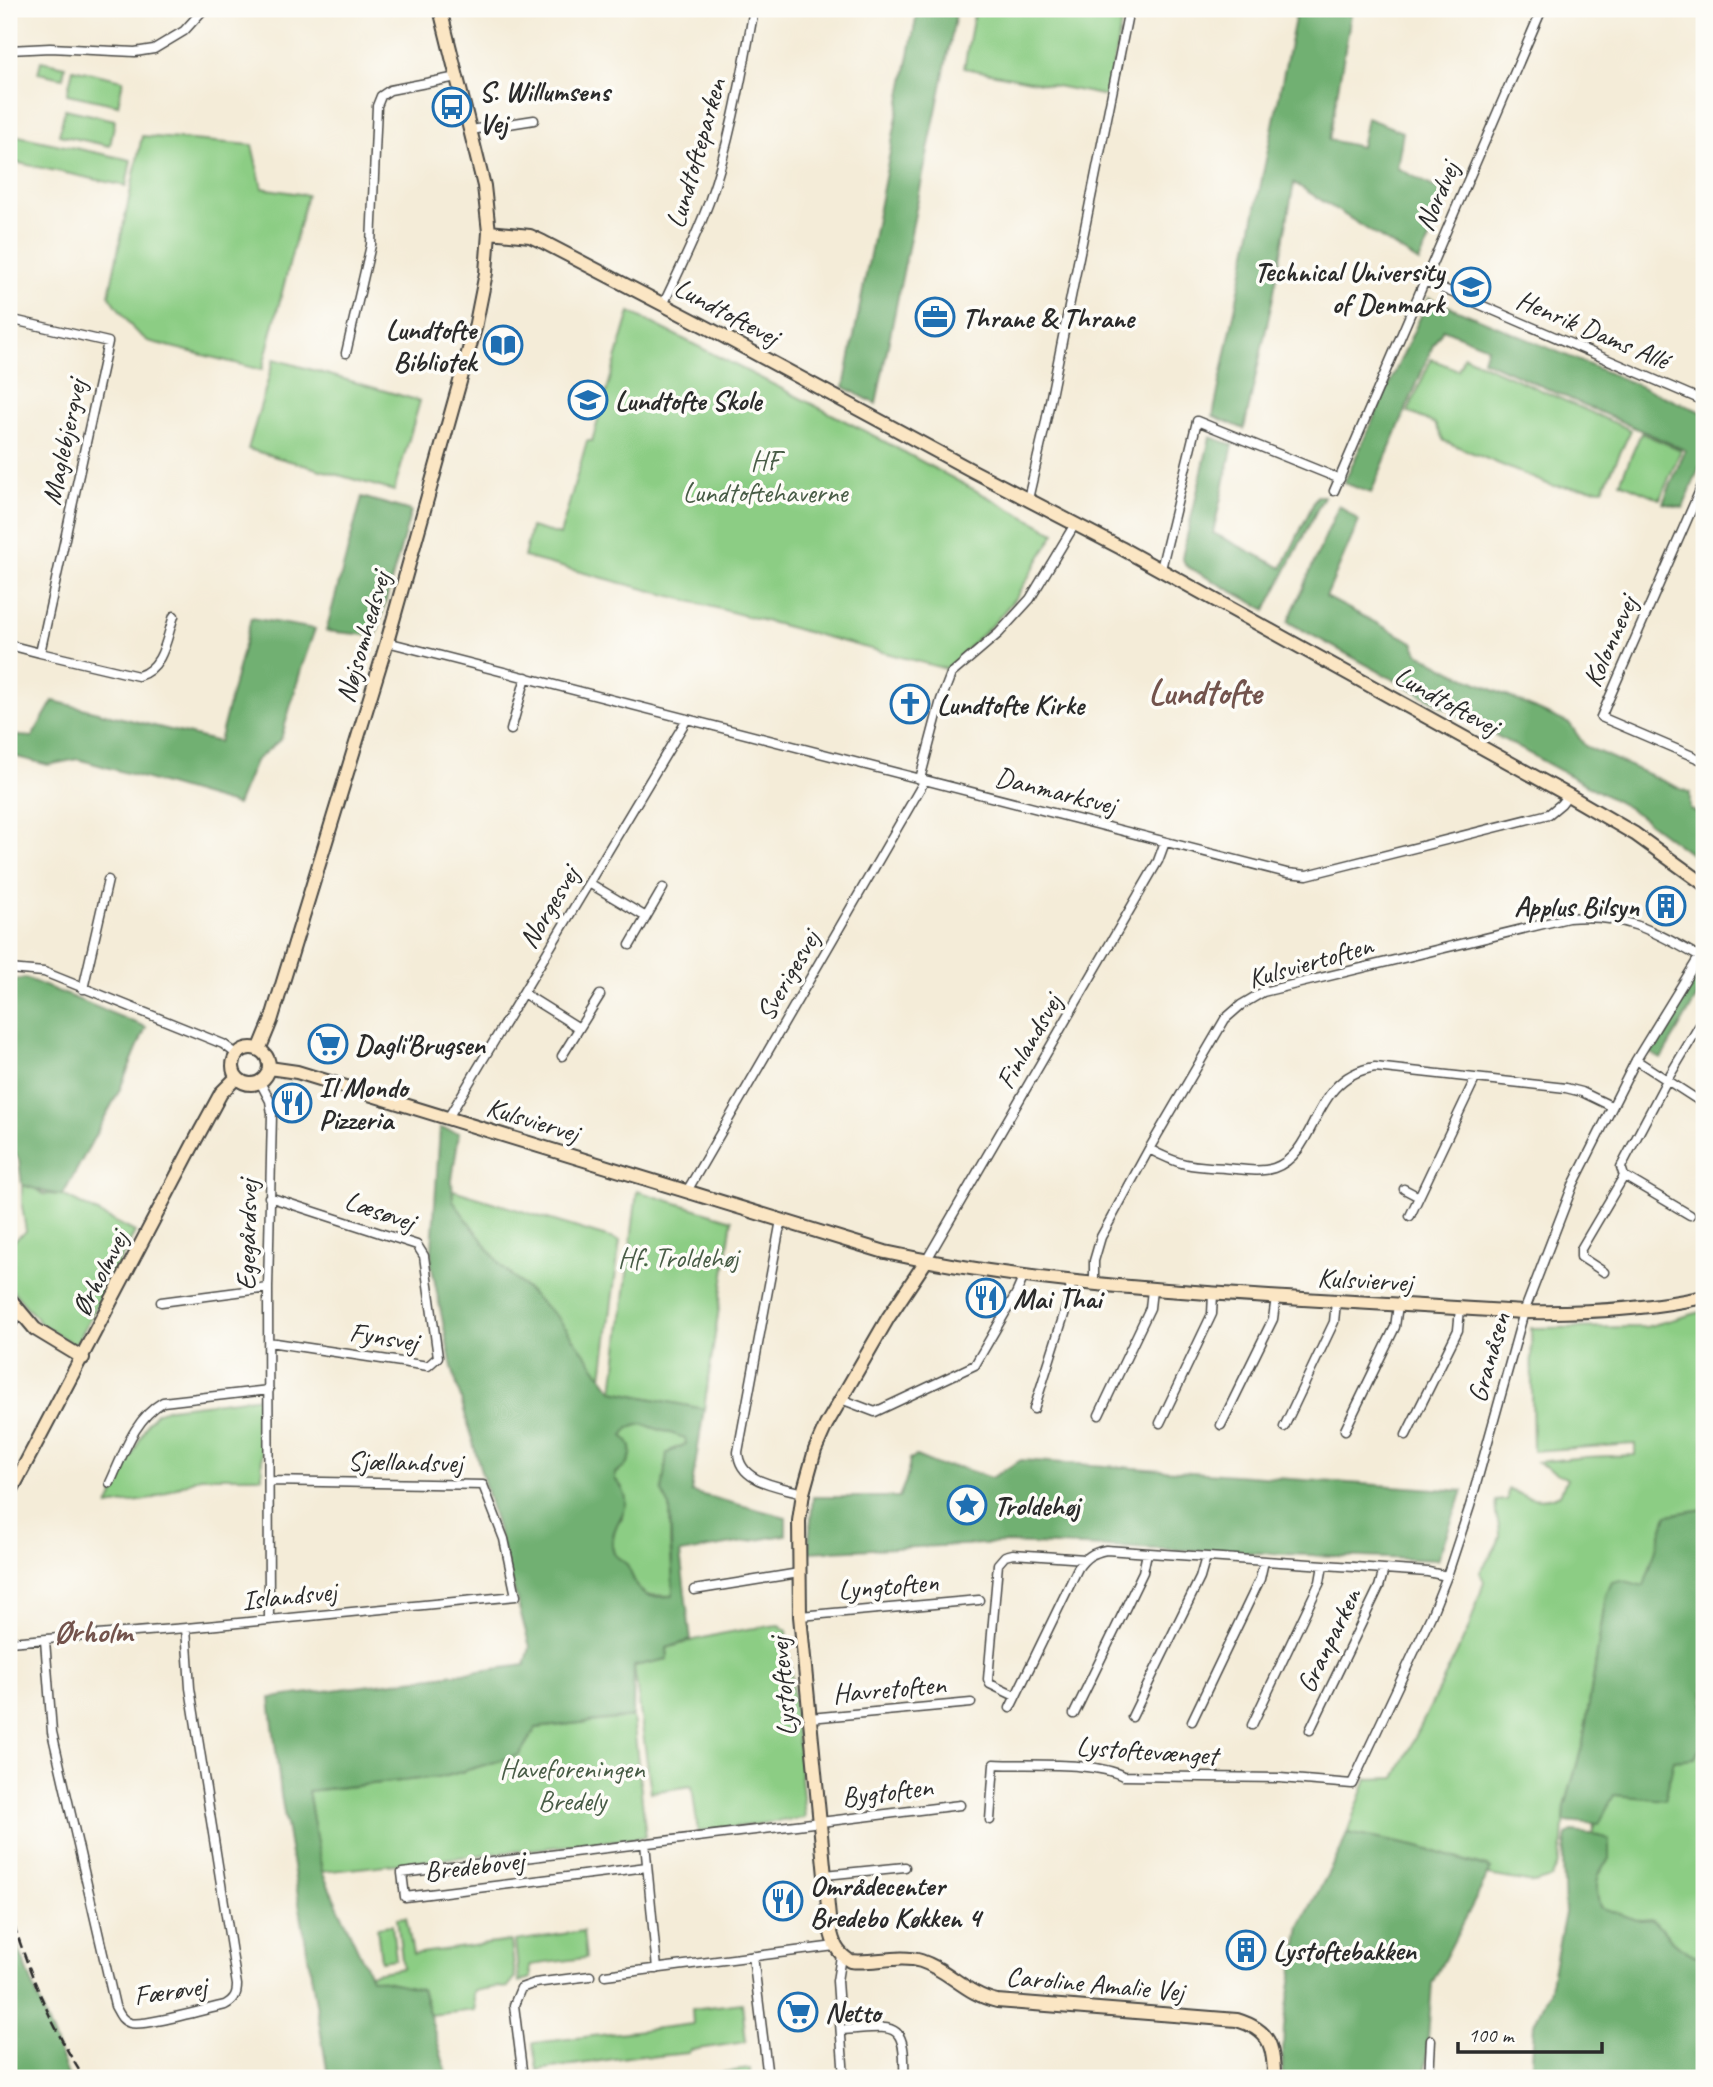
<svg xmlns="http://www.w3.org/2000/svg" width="1713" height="2087" viewBox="0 0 1713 2087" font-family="Caveat,sans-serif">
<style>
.green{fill:#8ccd84;stroke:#5c7c58;stroke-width:2}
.forest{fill:#71b072;stroke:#4e6e4e;stroke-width:2;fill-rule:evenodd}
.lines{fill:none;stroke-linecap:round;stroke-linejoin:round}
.street-casing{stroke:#494845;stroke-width:11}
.secondary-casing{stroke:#494845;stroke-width:16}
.street{stroke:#fff;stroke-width:8}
.secondary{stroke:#fbe6c4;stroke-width:12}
.rail{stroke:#2b2b2b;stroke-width:2.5;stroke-dasharray:10 5;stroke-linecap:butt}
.labels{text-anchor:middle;stroke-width:7;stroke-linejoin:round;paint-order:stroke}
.poi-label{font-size:28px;font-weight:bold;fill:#2b2b2b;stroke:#fdfcf7;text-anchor:start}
.street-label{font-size:28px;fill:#2b2b2b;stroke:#fdfcf7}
.park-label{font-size:28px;fill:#485c46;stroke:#fdfcf7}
.quarter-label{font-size:32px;font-weight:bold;fill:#73544d;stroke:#fdfcf7}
.district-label{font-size:35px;font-weight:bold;fill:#73544d;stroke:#fdfcf7}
</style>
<rect width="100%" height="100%" fill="#fdfcf7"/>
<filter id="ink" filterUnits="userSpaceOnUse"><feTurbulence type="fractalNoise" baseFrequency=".0143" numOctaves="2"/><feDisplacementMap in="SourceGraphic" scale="14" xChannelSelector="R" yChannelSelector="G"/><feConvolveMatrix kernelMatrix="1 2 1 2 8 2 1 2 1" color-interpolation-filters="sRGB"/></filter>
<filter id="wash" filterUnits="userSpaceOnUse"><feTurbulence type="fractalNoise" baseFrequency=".00686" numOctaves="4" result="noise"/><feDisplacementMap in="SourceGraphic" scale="28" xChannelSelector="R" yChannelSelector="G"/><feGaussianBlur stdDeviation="1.57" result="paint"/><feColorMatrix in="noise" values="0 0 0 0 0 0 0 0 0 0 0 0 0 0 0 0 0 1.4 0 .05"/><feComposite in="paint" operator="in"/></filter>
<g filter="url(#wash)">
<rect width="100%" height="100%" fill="#f4ecd8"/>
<path class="green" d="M975,9H1124L1107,96L964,68Z
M41,61L65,66L63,78L38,73Z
M73,69L123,80L118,105L67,94Z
M65,109L115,120L110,146L59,135Z
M9,134L131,160L126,186L9,161Z
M142,136L252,145L262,188L307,195L262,370L148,341L134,330L109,295Z
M630,312L863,430L1055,533L1017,596L996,621L946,669L524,557L531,527L560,535L587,441H592Z
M1464,356L1631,430L1603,489L1552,486L1444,441L1435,424L1408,412L1431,359L1458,370Z
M274,359L420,401L394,491L248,449Z
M1641,433L1681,450L1660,499L1620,482Z
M22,1185L37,1189L43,1194L63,1195L135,1232L79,1339L73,1344L41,1324L9,1286V1245L26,1231L22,1206Z
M453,1190L620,1241L602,1377L530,1292L502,1267L453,1201Z
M637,1191L732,1220L704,1409L613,1391Z
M1704,1311V2078H1568L1587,1859L1603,1782L1606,1595L1583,1743L1565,1807L1563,1842L1558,1864L1551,1878L1534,1883L1488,1875L1490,1868L1419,1847L1347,1833L1367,1779L1395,1778L1468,1630L1484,1582L1480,1572C1485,1563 1501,1543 1500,1534C1499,1519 1494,1518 1496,1501L1507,1500L1508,1489C1526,1498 1542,1503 1560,1494L1567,1479L1537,1462L1585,1457L1635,1455V1444L1533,1451L1531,1328L1646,1327Z
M261,1397L262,1477H200L152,1499L108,1506L148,1422L156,1413L169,1408Z
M642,1424L685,1437L686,1444L671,1450L670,1544L674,1596L646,1595L638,1588L626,1564L614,1555L612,1543L617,1523L622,1518L623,1488L615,1479V1473C631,1466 638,1448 623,1436L628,1428Z
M779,1625L787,1631L805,1818L698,1832L692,1786L651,1792L634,1666L668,1659L667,1648C704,1636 741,1629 779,1625Z
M633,1717L646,1837L322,1872L308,1791L447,1776L519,1755L536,1728Z
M406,1917L413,1954L511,1941L515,1978L507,1988L497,1987L473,1991L475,2010L430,2015L422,1989L371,1979L369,1974L403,1968L397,1918Z
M392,1925L396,1959L381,1961L377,1927Z
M583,1931L586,1958L530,1965L531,1978L519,1982L515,1941Z
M742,2003L746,2042L691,2050L688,2053L649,2057L642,2055L537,2070L533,2043L693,2024L692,2009Z
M750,2069L751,2078H692V2076Z"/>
<path class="forest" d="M918,9H957L876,404L844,387Z
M1297,9H1352L1329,140L1361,147L1367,118L1403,132L1397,168L1449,195L1419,262L1294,183L1272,302L1244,429L1213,416Z
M1429,298L1704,413V456L1683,508L1663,503L1685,450L1483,360L1487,347L1443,329L1433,345L1371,493L1344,483Z
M1210,437L1233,445L1213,533L1282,568L1317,496H1324L1266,610L1186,566L1182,557Z
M362,497L411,511L376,636L326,631Z
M1339,505L1359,521L1326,597L1413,642L1418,653L1453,672L1570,724L1585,746L1690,793V809L1704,817V864L1629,808L1288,622Z
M251,618L315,629L302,666L281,739L255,761L237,805L78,759L48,765L9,755V735L32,737L53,701L219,742Z
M1704,962V985L1661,1059L1649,1052Z
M25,978L146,1027L119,1091L63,1195C47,1194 38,1189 22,1185L19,1160L9,1141V981Z
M440,1128L459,1133L452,1180L453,1201L502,1267L558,1318L613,1391L704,1409L691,1492L786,1517V1535L680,1553L691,1640L667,1648L668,1659L634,1666L633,1717L536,1728L519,1755L447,1776L308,1791L322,1872L371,1978L422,1989L448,2078H309L328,2075L281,1795L270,1698L525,1665L530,1647L452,1367L431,1263ZM642,1424L685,1438L686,1444L667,1453L662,1492L670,1507L673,1596C666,1596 653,1598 646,1595C634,1590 633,1573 626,1564C622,1559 616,1558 614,1553C612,1549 612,1546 612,1542C614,1514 641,1508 615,1479V1473C631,1466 638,1448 623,1436L628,1428Z
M916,1456L940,1466L958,1467L991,1478L1021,1460L1463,1491L1437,1560L1006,1543L808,1552L813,1497H899L907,1478L910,1459Z
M1704,1509V1740L1695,1758L1674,1760L1665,1800L1614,1795L1599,1824L1564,1821L1565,1807L1583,1743L1606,1595L1612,1582L1621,1580L1644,1586L1667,1515Z
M1572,1832L1599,1835L1609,1840V1859C1595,1874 1595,1888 1600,1907L1640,1921L1653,1920C1667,1935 1683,1955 1704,1957V2078H1531L1534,2024L1549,1992L1565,1913L1563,1860L1567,1835Z
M1347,1833L1419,1847L1491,1869L1432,1983L1425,2078H1282L1284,2026L1300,1926L1341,1849Z
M17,1944L69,2078H9V1985Z"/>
</g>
<g filter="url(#ink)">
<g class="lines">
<defs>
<path id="street" d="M9,50L50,48L135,52L154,49L184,31L204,9
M471,130L534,120
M1425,281L1704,401
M663,305C679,271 696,237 709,202C731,140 742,74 754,9
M9,319L108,342L40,653L9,645
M346,353L371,245L377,106L381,96L390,90L457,77
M1704,481L1601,717L1704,761
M1334,491L1542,9
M1028,499L1045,426L1129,9
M1161,569L1197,421L1340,479
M387,642L1287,873L1307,875L1549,814L1561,804L1568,795
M40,653L138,676C164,668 166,639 174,616
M511,730L526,677
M920,779L941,700L951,674L999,633L1030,599L1075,524
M589,883L646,917
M630,945L663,888
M9,969L44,972L223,1044L238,1055
M83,989L108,880
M523,993L579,1028
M562,1056L600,995
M1636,1060L1704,1104
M260,1082L270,1101L272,1114L268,1288L269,1619
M448,1118L687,719
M1149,1149C1181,1166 1190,1166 1225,1168C1240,1169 1259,1173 1274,1168C1320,1152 1309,1078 1375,1067L1566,1088L1582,1092L1611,1106
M1624,1176L1690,1215
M1404,1189L1419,1197
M687,1191L925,780
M1410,1216L1475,1079
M781,1220L738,1452C739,1483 779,1486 803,1493
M926,1261L1158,861L1165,842
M1604,1272L1581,1257V1249L1624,1176L1621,1167L1667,1080L1704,1018
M1094,1285V1261L1101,1237L1149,1149L1225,1019L1241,1005L1263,992L1568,918C1622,913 1653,930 1698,956
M161,1302L268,1288
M9,1330L19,1312
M269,1342L428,1366L438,1357L424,1256L417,1245L269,1197
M841,1399L875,1412L975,1365L1016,1294L1023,1278
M1034,1409L1069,1299L1071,1283
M1099,1415L1150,1308L1152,1290
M1160,1423L1212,1314L1213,1294
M1221,1425L1273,1319L1276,1297
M1284,1427L1334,1322L1336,1302
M1345,1430L1395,1327L1398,1305
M1406,1435L1458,1330L1460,1309
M110,1483C124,1453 134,1419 163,1402L269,1390
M694,1590L799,1573
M800,1616L979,1600
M45,1640L52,1732L115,2006C119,2013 121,2020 130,2023C145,2027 206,2009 225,2005C234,2000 237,1995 237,1985L190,1688L186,1628
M9,1642L186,1628L516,1596L504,1539L483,1485L269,1481
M1015,1696L990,1684L988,1679L998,1564L1005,1556L1013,1554L1085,1559
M1010,1708L1078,1568C1086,1557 1092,1553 1106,1550L1428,1572L1447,1576
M1074,1714L1143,1572L1147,1553
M1132,1717L1200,1578L1206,1557
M810,1718L971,1703
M1192,1721L1260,1579L1264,1561
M1252,1725L1320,1582L1323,1565
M1310,1730L1379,1587L1384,1569
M990,1820L994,1764C1028,1766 1095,1761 1123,1776L1280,1778L1352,1784L1431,1616L1447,1576L1470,1506L1524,1312L1573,1185L1636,1060L1704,949
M645,1843L657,1969
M647,1867L405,1897L402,1873L960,1805
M825,1875L905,1867
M753,1956L768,2078
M841,1956L837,1981L844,2078
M605,1975L835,1946
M842,2030C894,2027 906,2018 904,2078
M523,2078L514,2005L521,1988L535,1983L590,1976
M1429,2078L1431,2040"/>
<path id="secondary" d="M489,232L530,236L543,242L710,329L973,471L1121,548L1568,795L1635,834L1704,884
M233 1066a18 18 0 1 1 36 0a18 18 0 1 1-36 0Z
M259,1050L271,1021L387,642L475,328L486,273L489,232L484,186L440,9
M269,1068L297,1072L885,1252C1012,1280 1140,1289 1269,1297C1354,1302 1439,1307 1524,1312C1585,1313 1644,1310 1704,1297
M926,1261L888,1318L826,1425L815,1450L803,1493L799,1521L800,1616L830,1928C833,1943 837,1953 850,1961C873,1964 899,1954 921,1961C949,1970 967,1995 997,2001L1237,2020C1270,2030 1274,2046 1274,2078
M9,1298L35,1329L83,1358
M9,1495L196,1139L221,1093L237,1077"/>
</defs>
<use href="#street" class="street-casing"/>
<use href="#secondary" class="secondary-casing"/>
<use href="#street" class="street"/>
<use href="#secondary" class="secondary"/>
<path class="rail" d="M9,1910C28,1969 50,2025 84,2078"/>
</g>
</g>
<defs>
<symbol id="bus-ring" viewBox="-11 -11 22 22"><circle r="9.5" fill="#fdfcf7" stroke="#1f6fb2" stroke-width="1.5"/><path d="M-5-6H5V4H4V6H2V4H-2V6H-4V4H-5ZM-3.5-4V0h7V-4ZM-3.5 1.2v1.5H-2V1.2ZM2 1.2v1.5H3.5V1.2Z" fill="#1f6fb2"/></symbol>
<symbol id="university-ring" viewBox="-11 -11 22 22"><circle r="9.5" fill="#fdfcf7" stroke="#1f6fb2" stroke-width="1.5"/><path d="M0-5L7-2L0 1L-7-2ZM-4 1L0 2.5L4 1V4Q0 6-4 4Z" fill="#1f6fb2"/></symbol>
<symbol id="office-ring" viewBox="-11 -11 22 22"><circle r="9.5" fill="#fdfcf7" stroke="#1f6fb2" stroke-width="1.5"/><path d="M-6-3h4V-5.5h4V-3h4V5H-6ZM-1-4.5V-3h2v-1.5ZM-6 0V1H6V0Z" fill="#1f6fb2"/></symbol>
<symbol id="library-ring" viewBox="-11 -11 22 22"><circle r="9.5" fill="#fdfcf7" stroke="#1f6fb2" stroke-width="1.5"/><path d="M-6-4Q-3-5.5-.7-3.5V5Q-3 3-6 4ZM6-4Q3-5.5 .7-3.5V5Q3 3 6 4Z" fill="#1f6fb2"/></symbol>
<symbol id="school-ring" viewBox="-11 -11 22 22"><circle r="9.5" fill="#fdfcf7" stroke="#1f6fb2" stroke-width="1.5"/><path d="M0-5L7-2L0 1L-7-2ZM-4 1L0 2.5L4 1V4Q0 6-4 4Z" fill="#1f6fb2"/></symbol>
<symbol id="church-ring" viewBox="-11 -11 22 22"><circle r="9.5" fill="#fdfcf7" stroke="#1f6fb2" stroke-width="1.5"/><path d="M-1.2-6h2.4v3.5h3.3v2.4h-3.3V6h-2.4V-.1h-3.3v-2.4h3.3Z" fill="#1f6fb2"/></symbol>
<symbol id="building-ring" viewBox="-11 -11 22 22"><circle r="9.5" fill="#fdfcf7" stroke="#1f6fb2" stroke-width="1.5"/><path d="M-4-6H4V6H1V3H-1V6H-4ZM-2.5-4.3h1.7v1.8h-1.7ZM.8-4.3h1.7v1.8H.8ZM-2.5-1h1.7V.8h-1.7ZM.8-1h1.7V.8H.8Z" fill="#1f6fb2"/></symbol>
<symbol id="supermarket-ring" viewBox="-11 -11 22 22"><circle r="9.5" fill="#fdfcf7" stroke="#1f6fb2" stroke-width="1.5"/><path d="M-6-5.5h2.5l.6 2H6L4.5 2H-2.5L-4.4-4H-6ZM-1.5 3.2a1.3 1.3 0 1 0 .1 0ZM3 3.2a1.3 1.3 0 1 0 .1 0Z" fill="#1f6fb2"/></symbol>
<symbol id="restaurant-ring" viewBox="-11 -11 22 22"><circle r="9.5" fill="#fdfcf7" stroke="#1f6fb2" stroke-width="1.5"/><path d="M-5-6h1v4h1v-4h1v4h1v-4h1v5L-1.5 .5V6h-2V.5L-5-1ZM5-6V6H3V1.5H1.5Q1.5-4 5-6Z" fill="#1f6fb2"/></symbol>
<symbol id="sight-ring" viewBox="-11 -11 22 22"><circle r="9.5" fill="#fdfcf7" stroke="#1f6fb2" stroke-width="1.5"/><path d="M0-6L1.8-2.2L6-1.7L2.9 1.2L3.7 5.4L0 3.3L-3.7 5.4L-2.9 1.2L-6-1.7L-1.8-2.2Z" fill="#1f6fb2"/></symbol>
</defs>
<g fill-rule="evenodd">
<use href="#bus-ring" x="430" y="85" width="44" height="44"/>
<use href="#university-ring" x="1449" y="265" width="44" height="44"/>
<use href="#office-ring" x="913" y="295" width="44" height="44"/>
<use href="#library-ring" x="481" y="323" width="44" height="44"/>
<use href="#school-ring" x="566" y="378" width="44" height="44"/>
<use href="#church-ring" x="888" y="682" width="44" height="44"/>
<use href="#building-ring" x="1644" y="884" width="44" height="44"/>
<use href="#supermarket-ring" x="306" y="1022" width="44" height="44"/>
<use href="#restaurant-ring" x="270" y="1081" width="44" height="44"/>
<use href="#restaurant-ring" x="964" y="1276" width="44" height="44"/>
<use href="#sight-ring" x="945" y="1483" width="44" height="44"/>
<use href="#restaurant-ring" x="761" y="1879" width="44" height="44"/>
<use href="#building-ring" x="1224" y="1928" width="44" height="44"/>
<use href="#supermarket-ring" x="776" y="1990" width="44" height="44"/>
</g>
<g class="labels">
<g class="poi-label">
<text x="479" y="101">S. Willumsens<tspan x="479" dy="32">Vej</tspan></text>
<text x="1444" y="281" text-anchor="end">Technical University<tspan x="1444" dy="32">of Denmark</tspan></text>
<text x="962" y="327">Thrane &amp; Thrane</text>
<text x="476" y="339" text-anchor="end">Lundtofte<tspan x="476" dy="32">Bibliotek</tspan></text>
<text x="615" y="410">Lundtofte Skole</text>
<text x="937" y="714">Lundtofte Kirke</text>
<text x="1639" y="916" text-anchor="end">Applus Bilsyn</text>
<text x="355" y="1054">Dagli'Brugsen</text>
<text x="319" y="1097">Il Mondo<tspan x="319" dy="32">Pizzeria</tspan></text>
<text x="1013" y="1308">Mai Thai</text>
<text x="994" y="1515">Troldehøj</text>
<text x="810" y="1895">Områdecenter<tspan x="810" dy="32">Bredebo Køkken 4</tspan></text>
<text x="1273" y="1960">Lystoftebakken</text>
<text x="825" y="2022">Netto</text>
</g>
<g class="street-label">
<text transform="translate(695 153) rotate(-74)" y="10">Lundtofteparken</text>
<text transform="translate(1436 196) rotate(-67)" y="10">Nordvej</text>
<text transform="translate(727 311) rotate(28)" y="10">Lundtoftevej</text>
<text transform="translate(1593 329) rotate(23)" y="10">Henrik Dams Allé</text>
<text transform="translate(63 442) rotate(-78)" y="10">Maglebjergvej</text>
<text transform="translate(362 637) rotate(-74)" y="10">Nøjsomhedsvej</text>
<text transform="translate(1609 641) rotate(-66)" y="10">Kolonnevej</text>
<text transform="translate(1447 700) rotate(29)" y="10">Lundtoftevej</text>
<text transform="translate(1056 790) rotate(14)" y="10">Danmarksvej</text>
<text transform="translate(548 907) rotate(-59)" y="10">Norgesvej</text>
<text transform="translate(1310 961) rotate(-16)" y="10">Kulsviertoften</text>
<text transform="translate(787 975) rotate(-60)" y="10">Sverigesvej</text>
<text transform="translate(1028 1041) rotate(-60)" y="10">Finlandsvej</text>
<text transform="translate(533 1119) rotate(17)" y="10">Kulsviervej</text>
<text transform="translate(380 1210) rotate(19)" y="10">Læsøvej</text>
<text transform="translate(246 1235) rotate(-89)" y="10">Egegårdsvej</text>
<text transform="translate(99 1273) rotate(-63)" y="10">Ørholmvej</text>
<text transform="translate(1365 1279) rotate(3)" y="10">Kulsviervej</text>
<text transform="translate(384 1336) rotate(9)" y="10">Fynsvej</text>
<text transform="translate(1488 1357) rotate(-74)" y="10">Granåsen</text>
<text transform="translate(405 1461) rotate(1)" y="10">Sjællandsvej</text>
<text transform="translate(888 1585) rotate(-5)" y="10">Lyngtoften</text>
<text transform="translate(289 1595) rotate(-6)" y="10">Islandsvej</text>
<text transform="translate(1328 1640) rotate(-64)" y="10">Granparken</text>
<text transform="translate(782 1687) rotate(-95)" y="10">Lystoftevej</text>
<text transform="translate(889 1688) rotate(-5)" y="10">Havretoften</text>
<text transform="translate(1147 1750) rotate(4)" y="10">Lystoftevænget</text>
<text transform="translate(887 1791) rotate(-7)" y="10">Bygtoften</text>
<text transform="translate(474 1865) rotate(-7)" y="10">Bredebovej</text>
<text transform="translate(1095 1983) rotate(5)" y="10">Caroline Amalie Vej</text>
<text transform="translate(170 1990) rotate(-8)" y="10">Færøvej</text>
</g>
<g class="park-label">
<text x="765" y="470">HF<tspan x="765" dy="32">Lundtoftehaverne</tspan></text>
<text x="678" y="1267">Hf. Troldehøj</text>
<text x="572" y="1778">Haveforeningen<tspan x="572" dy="32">Bredely</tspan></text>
</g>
<g class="quarter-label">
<text x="93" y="1642">Ørholm</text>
</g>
<g class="district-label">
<text x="1205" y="704">Lundtofte</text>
</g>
</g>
<rect width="1713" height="2087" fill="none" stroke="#fdfcf7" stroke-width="35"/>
<path d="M1458 2042v10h144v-10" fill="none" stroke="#2b2b2b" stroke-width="3.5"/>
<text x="1468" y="2042" font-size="21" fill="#2b2b2b" stroke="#fdfcf7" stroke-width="5" paint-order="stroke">100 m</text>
</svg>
